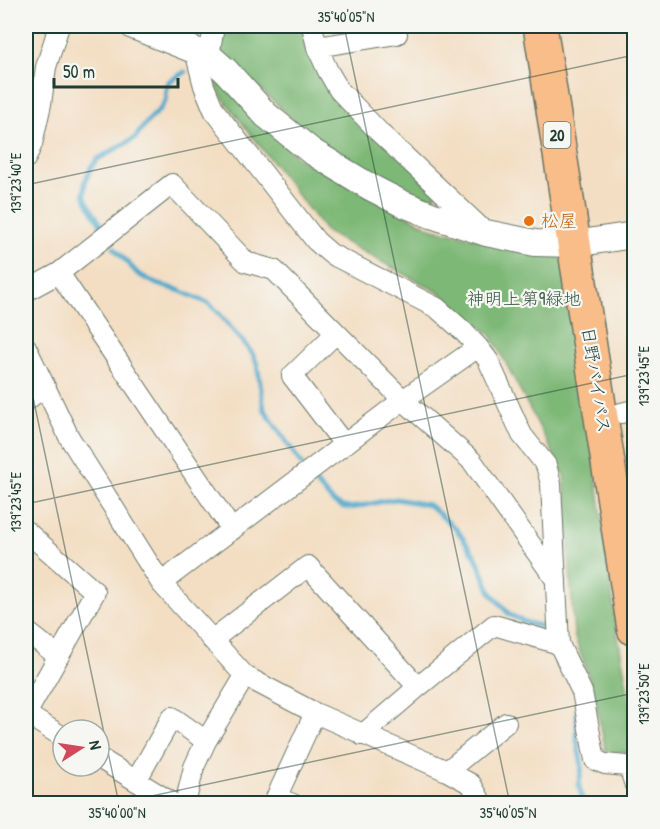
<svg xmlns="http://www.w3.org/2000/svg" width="660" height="829" viewBox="0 0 660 829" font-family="'Patrick Hand','Klee One',sans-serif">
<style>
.forest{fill:#7db876;stroke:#4e7a55;stroke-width:1.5}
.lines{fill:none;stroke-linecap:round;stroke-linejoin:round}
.stream{stroke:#4ca8ca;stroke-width:5}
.minor-casing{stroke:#697566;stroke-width:22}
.tertiary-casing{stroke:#697566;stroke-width:28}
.trunk-casing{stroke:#697566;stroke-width:36}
.minor{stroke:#fff;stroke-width:20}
.tertiary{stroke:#fff;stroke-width:26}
.trunk{stroke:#f8bd89;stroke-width:33}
.ticks{fill:none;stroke:#1f3d34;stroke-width:1.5;stroke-opacity:0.45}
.food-dot{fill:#e8710a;stroke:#f6f6f2;stroke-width:2}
.labels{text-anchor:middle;stroke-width:4.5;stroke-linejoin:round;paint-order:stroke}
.shield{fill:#f6f6f2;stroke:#60746d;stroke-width:1.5}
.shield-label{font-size:16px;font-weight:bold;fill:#1f3d34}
.food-label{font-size:18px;fill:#c56008;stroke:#f6f6f2;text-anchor:start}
.park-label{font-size:18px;fill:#385c45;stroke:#f6f6f2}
.street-label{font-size:18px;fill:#1f3d34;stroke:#f6f6f2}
.neatline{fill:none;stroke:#1f3d34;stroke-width:2}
.ticks-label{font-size:15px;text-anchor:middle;fill:#1f3d34}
</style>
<rect width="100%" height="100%" fill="#f6f6f2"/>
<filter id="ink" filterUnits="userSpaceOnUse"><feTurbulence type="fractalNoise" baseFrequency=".0167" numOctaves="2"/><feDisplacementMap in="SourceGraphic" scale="12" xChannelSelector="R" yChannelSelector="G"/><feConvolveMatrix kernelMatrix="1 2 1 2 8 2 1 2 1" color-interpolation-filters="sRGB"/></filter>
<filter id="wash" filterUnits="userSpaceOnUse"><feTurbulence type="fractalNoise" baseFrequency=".008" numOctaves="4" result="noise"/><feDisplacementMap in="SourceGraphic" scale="24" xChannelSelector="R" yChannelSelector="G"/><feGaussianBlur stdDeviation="1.35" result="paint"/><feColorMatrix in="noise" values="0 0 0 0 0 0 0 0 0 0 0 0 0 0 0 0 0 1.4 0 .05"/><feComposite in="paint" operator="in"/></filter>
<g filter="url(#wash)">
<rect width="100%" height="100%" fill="#f3dec3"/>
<path class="forest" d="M224,26H302L325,82L438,190L432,203L380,179L319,144L223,54L221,46Z
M209,71L300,160L433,229L568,259L616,625L634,725V752H606L593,689L574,635L564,474L491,335L440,293L326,232L223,98Z"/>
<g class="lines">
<path class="stream" d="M103,228L86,200L84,193L85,182L91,167L98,159L135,138L148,121L160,109L165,101L168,82L185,72
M114,248L138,274L157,284L178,290L208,303L217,311L252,353L257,364L264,409L302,465
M314,481L333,502L343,507L351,508L384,501L396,499L429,505L457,530L476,557L491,593L510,615L528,623L548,628
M577,712V741L582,766L579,785L583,804"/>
</g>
</g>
<g filter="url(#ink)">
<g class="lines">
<defs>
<path id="minor" d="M312,26L317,47L328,71L339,90L381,134L484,231
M317,47L397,34
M195,51L204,86L214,110L316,241L331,254L437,308L462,330L478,347L488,360L522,435L546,465L551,484L559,644L582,692L595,760L605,764L626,766L631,773L634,782
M209,56L214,26
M26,158L32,144L41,104L46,67L59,26
M59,273L232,530
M26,291L59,273L172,184L246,262L274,270L403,400L472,461L556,580
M336,333L292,376L344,444
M26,347L69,437L161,583L245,676L315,713L447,771L471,784L479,798L477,804
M26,401L44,386
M621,413L634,410
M26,531L95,592L26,714
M161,583L403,400L478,347
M26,631L58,656
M212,640L308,566L418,687L362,735
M418,687L494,625L559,644
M26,714L63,737
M99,758L174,804
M447,771L506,723
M136,781L172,717L206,741
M185,804L194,767L206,741L245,676
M293,804L276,798L315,713"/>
<path id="tertiary" d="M133,26L209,56L226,71L266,115L311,151L370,187L401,203L431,215L486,233L535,243L574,244L634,235"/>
<path id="trunk" d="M540,26L634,629"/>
</defs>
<use href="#minor" class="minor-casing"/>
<use href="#tertiary" class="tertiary-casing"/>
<use href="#trunk" class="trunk-casing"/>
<use href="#minor" class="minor"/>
<use href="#tertiary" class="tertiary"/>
<use href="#trunk" class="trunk"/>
</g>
</g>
<path class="ticks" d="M344,26L510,804M26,185L634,55M26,364L119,804M26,504L634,374M114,804L634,693"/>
<circle class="food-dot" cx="529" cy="221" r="6"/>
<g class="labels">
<rect class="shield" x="543.5" y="122" width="27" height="26" rx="4.5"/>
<g class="shield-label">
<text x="557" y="141">20</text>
</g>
<g class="food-label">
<text x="541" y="227">松屋</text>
</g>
<g class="park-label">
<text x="524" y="305">神明上第9緑地</text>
</g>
<g class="street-label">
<text transform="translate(596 380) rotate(81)" y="6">日野バイパス</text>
</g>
</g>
<rect width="660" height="829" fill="none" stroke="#f6f6f2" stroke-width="66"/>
<g transform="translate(81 748) rotate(78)"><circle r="28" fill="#f6f6f2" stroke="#a0aca6" stroke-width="1.5"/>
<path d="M0-4.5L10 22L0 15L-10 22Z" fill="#d1495b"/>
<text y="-9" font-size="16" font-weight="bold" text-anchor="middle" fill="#1f3d34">N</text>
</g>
<path d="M54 78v9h124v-9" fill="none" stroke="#1f3d34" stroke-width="3"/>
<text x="63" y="78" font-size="18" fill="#1f3d34" stroke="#f6f6f2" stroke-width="4.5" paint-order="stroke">50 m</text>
<rect x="33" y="33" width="594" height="763" class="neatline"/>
<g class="ticks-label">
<text x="346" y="22">35°40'05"N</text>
<text transform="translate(16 183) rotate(-90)" y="5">139°23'40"E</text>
<text transform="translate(644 376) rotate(-90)" y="5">139°23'45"E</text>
<text transform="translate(16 502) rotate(-90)" y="5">139°23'45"E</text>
<text transform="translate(644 694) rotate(-90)" y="5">139°23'50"E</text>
<text x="117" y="818">35°40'00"N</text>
<text x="508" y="818">35°40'05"N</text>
</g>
</svg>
